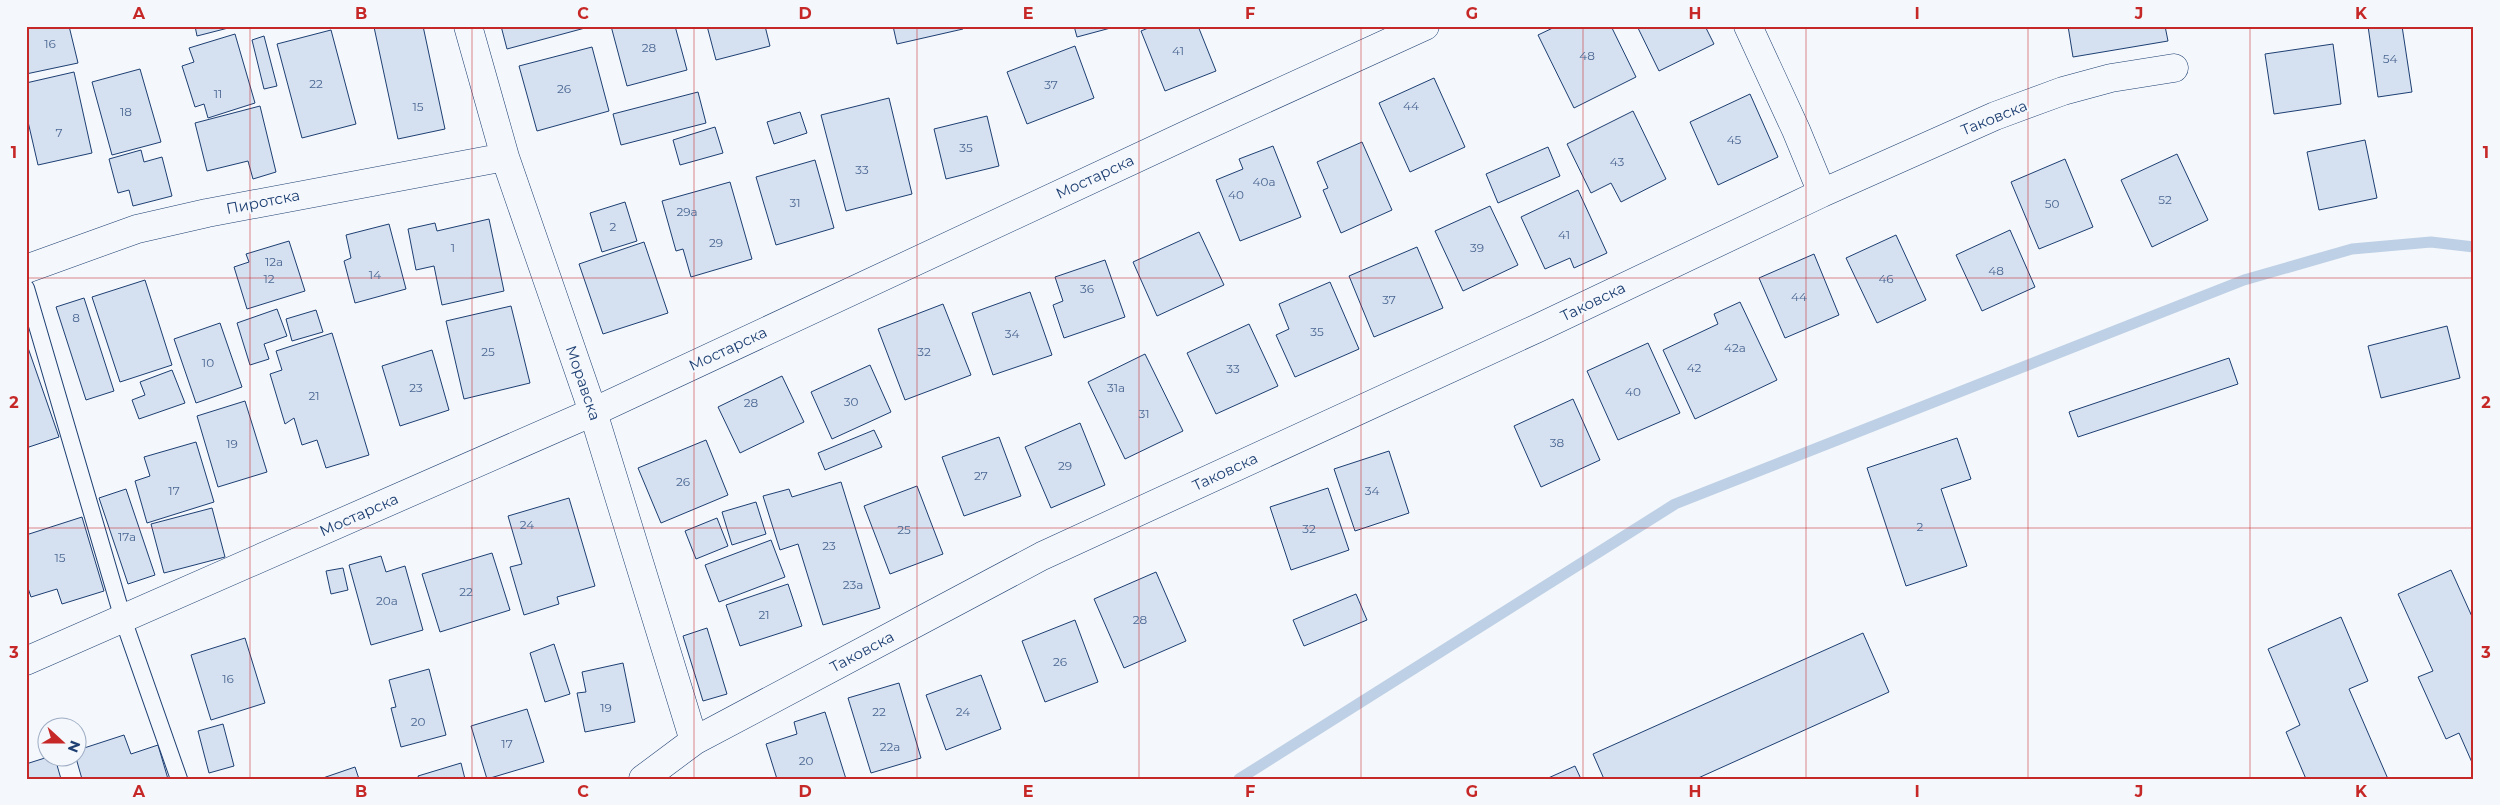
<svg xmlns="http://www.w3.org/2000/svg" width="2500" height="805" viewBox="0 0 2500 805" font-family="Montserrat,sans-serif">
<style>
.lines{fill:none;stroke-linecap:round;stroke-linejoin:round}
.stream{stroke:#bed0e5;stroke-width:11}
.building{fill:#d5e0f0;stroke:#1d3f73}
.service-casing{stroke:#1d3f73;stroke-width:18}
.minor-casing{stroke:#1d3f73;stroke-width:29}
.service{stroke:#f4f7fb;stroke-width:16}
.minor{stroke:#f4f7fb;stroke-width:28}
.grid{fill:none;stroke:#c62828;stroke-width:1;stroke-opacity:0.55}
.labels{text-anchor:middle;stroke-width:4;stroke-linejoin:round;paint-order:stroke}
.number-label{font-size:12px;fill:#4b6792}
.street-label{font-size:15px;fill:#1d3f73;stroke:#f4f7fb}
.neatline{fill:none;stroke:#c62828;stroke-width:2}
.grid-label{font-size:16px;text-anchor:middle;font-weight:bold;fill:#c62828}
</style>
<rect width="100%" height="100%" fill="#f4f7fb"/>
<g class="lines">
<path class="stream" d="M1239,779L1675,504L2244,280L2352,249L2431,242L2474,247"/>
</g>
<path class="building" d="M26,26H69L78,63L26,74Z
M195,26H236L197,36Z
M423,26L445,129L398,139L374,27Z
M501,26H585V28L507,49Z
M611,26H675L687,70L627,86Z
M707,26H765L770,46L716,60Z
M893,26H962L963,29L897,44Z
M1074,26H1118L1077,37Z
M1153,26H1198L1216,71L1165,91L1141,31Z
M1557,26H1611L1636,77L1574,108L1538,35Z
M1637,26H1705L1714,44L1659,71Z
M2068,26H2165L2168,41L2073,57Z
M2368,26H2402L2412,92L2378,97Z
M331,30L356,124L302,138L277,44Z
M235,34L255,103L208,118L204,104L195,107L182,66L194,62L189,48Z
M264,36L277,86L264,89L252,40Z
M2333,44L2341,104L2274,114L2265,54Z
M1075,46L1094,98L1027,124L1007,72Z
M592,47L609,111L537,131L519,66Z
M140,69L161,142L112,155L92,82Z
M74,72L92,153L38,165L26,113V83Z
M1434,78L1465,147L1410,172L1379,103Z
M698,92L706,123L621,145L613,114Z
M1750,94L1778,157L1718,185L1690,122Z
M889,98L912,194L846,211L821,115Z
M260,106L276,172L253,179L248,161L207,171L195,123Z
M1633,111L1666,179L1621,202L1611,183L1591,193L1567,144Z
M800,112L807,133L774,144L767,122Z
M987,116L999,166L946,179L934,129Z
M715,127L723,153L680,165L673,140Z
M2365,140L2377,198L2319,210L2307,152Z
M1362,142L1392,210L1341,233L1323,190L1328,188L1317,162Z
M1273,146L1301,217L1240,241L1216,180L1243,169L1239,159Z
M1548,147L1560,176L1498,203L1486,174Z
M141,150L144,162L162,157L172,196L133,206L129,190L118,193L109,159Z
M2177,154L2208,220L2152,247L2121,180Z
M2065,159L2093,227L2039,249L2011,182Z
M815,160L834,228L776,245L756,177Z
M730,182L752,259L691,277L683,249L676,251L662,201Z
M1578,190L1607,253L1574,268L1570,258L1545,269L1521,217Z
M625,202L637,241L602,252L590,213Z
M1490,206L1518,265L1463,291L1435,231Z
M489,219L504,291L442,305L434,266L416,270L408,229L435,223L437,231Z
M389,224L406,289L355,303L344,261L351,258L346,235Z
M2010,230L2035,287L1982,311L1956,255Z
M1199,232L1224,285L1157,316L1133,262Z
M1896,235L1926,300L1877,323L1846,258Z
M289,241L305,291L247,309L234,267L249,262L246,254Z
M644,242L668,313L603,334L579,264Z
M1417,247L1443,308L1374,337L1349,276Z
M1814,254L1839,315L1785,338L1759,278Z
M1105,260L1125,317L1064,338L1053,305L1063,301L1055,277Z
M145,280L172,365L120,382L92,297Z
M1330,282L1359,349L1295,377L1276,335L1289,329L1279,304Z
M1030,292L1052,355L993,375L972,313Z
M84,298L114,391L86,400L56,307Z
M1740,302L1777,380L1695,419L1663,350L1718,324L1714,314Z
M943,304L971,375L905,400L878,329Z
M511,306L530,383L464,399L446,321Z
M277,309L287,336L264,344L269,359L250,365L237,323Z
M316,310L323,332L292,341L286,319Z
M220,323L242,387L196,403L174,339Z
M1249,324L1278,386L1216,414L1187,353Z
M2447,326L2460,378L2381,398L2368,346Z
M332,333L369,455L326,468L317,440L302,445L294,418L285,424L270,374L282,370L276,351Z
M26,342L59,437L26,448Z
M1648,343L1680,413L1618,440L1587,371Z
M432,350L449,410L400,426L382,366Z
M1145,354L1183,431L1125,459L1088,382Z
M2229,358L2238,384L2078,437L2069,412Z
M870,365L891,412L832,439L811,392Z
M172,370L185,403L139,419L132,400L145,395L140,382Z
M782,376L804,422L740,453L718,407Z
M1573,399L1600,460L1541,487L1514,426Z
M245,401L267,472L218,487L197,416Z
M1080,423L1105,485L1051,508L1025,447Z
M874,430L882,447L825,470L818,453Z
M999,437L1021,496L964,516L942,457Z
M1957,438L1971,479L1941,489L1967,566L1906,586L1867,468Z
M706,440L728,495L661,523L638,468Z
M196,442L214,502L147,523L135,481L150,476L144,457Z
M1389,451L1409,513L1355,531L1334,469Z
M841,482L880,608L823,625L798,544L780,550L763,496L789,489L792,497Z
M917,486L943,554L890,574L864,506Z
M1328,488L1349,550L1291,570L1270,507Z
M126,489L155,575L128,584L99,498Z
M569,498L595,586L557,597L559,604L524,615L510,567L522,564L508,516Z
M756,502L766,534L732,545L722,512Z
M212,508L225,557L164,573L151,524Z
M82,517L104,591L62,604L57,589L31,597L26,582V535Z
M717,518L728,546L696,559L685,531Z
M771,540L785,577L719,602L705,565Z
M492,553L510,610L440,632L422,574Z
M381,556L386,572L405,566L423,630L371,645L349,565Z
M343,568L348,590L331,594L326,571Z
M2451,570L2474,621V767L2459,733L2446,739L2418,677L2433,671L2398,594Z
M1156,572L1186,641L1124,668L1094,599Z
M788,584L802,626L740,646L726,605Z
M1356,594L1367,620L1304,646L1293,620Z
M2341,617L2368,681L2349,689L2388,779H2306L2286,732L2300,725L2268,649Z
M1075,620L1098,682L1045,702L1022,641Z
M707,628L727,694L703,701L683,636Z
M1863,633L1889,692L1696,779H1604L1593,754Z
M245,638L265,703L211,720L191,655Z
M554,644L570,694L545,702L530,653Z
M623,663L635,722L585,732L577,693L586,692L582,672Z
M429,669L446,735L401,747L391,708L396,707L389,680Z
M981,675L1001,729L946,750L926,695Z
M899,683L921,758L871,773L848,698Z
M527,709L544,762L487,779L471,726Z
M825,712L846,779H777L766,744L797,734L794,722Z
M223,724L234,766L209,773L198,731Z
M124,735L131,754L158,745L168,779H82L76,758H78V750Z
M48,757L55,758L61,779H26V764Z
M461,763L465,779H419L418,776Z
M1575,766L1581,779H1546Z
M355,767L359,779H320Z"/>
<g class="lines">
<defs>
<path id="service" d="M26,288L123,619L179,779"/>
<path id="minor" d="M468,26L505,157L593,412L694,741
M1748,26L1796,130L1822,193
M26,269L137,229L207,213L505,157
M26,661L593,412L1197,130L1425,26
M643,779L694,741L1042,556L1538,328L1822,193L1995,116L2063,91L2111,78L2174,68"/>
</defs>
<use href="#service" class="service-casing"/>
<use href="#minor" class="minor-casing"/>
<use href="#service" class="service"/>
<use href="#minor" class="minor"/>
</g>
<path class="grid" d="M250,26V779M472,26V779M694,26V779M917,26V779M1139,26V779M1361,26V779M1583,26V779M1806,26V779M2028,26V779M2250,26V779M26,278H2474M26,528H2474"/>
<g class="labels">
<g class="number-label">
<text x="50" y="48">16</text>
<text x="649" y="52">28</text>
<text x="1178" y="55">41</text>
<text x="1587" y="60">48</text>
<text x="2390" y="63">54</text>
<text x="316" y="88">22</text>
<text x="1051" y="89">37</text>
<text x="564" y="93">26</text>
<text x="218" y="98">11</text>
<text x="1411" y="110">44</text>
<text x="418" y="111">15</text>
<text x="126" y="116">18</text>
<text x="59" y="137">7</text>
<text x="1734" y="144">45</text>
<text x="966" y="152">35</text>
<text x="1617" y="166">43</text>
<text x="862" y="174">33</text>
<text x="1264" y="186">40a</text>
<text x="1236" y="199">40</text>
<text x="2165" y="204">52</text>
<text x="795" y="207">31</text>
<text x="2052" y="208">50</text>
<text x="687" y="216">29a</text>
<text x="613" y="231">2</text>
<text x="1564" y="239">41</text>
<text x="716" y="247">29</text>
<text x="453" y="252">1</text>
<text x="1477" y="252">39</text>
<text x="274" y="266">12a</text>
<text x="1996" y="275">48</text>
<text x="375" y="279">14</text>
<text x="269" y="283">12</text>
<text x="1886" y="283">46</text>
<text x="1087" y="293">36</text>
<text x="1799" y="301">44</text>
<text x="1389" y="304">37</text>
<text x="76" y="322">8</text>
<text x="1317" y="336">35</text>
<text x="1012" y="338">34</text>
<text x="1735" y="352">42a</text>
<text x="488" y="356">25</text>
<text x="924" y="356">32</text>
<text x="208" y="367">10</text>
<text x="1694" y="372">42</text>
<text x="1233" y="373">33</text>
<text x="416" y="392">23</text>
<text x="1116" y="392">31a</text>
<text x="1633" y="396">40</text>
<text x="314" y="400">21</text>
<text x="851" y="406">30</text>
<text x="751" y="407">28</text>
<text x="1144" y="418">31</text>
<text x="1557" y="447">38</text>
<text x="232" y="448">19</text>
<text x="1065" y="470">29</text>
<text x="981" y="480">27</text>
<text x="683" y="486">26</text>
<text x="174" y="495">17</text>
<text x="1372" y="495">34</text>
<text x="527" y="529">24</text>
<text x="1920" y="531">2</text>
<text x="1309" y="533">32</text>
<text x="904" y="534">25</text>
<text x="127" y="541">17a</text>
<text x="829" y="550">23</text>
<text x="60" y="562">15</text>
<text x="853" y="589">23a</text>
<text x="466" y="596">22</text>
<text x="387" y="605">20a</text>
<text x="764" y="619">21</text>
<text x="1140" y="624">28</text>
<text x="1060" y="666">26</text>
<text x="228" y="683">16</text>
<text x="606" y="712">19</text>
<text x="879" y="716">22</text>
<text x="963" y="716">24</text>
<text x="418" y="726">20</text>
<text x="507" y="748">17</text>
<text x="890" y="751">22a</text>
<text x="806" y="765">20</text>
</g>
<g class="street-label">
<text transform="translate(1994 118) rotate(-22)" y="5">Таковска</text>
<text transform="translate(1095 177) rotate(-25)" y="5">Мостарска</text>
<text transform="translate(263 202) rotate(-11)" y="5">Пиротска</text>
<text transform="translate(1593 302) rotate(-26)" y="5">Таковска</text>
<text transform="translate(728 349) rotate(-25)" y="5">Мостарска</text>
<text transform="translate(583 383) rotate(71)" y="5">Моравска</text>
<text transform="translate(1225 472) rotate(-25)" y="5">Таковска</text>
<text transform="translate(359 515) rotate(-24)" y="5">Мостарска</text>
<text transform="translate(862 652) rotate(-28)" y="5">Таковска</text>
</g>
</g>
<rect width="2500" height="805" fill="none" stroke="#f4f7fb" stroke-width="55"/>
<g transform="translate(62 742) rotate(111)"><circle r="24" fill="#f4f7fb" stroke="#9eadc5"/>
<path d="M0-4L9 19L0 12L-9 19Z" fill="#c62828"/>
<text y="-8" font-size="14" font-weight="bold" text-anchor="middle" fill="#1d3f73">N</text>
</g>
<rect x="28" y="28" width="2444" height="750" class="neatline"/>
<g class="grid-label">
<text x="139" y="19">A</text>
<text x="361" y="19">B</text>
<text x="583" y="19">C</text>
<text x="805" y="19">D</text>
<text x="1028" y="19">E</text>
<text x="1250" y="19">F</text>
<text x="1472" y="19">G</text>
<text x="1695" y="19">H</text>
<text x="1917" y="19">I</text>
<text x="2139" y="19">J</text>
<text x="2361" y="19">K</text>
<text x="14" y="158">1</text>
<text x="2486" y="158">1</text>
<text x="14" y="408">2</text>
<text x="2486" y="408">2</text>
<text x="14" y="658">3</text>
<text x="2486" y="658">3</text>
<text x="139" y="797">A</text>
<text x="361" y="797">B</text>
<text x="583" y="797">C</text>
<text x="805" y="797">D</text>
<text x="1028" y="797">E</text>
<text x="1250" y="797">F</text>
<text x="1472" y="797">G</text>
<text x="1695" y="797">H</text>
<text x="1917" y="797">I</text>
<text x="2139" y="797">J</text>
<text x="2361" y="797">K</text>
</g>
</svg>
